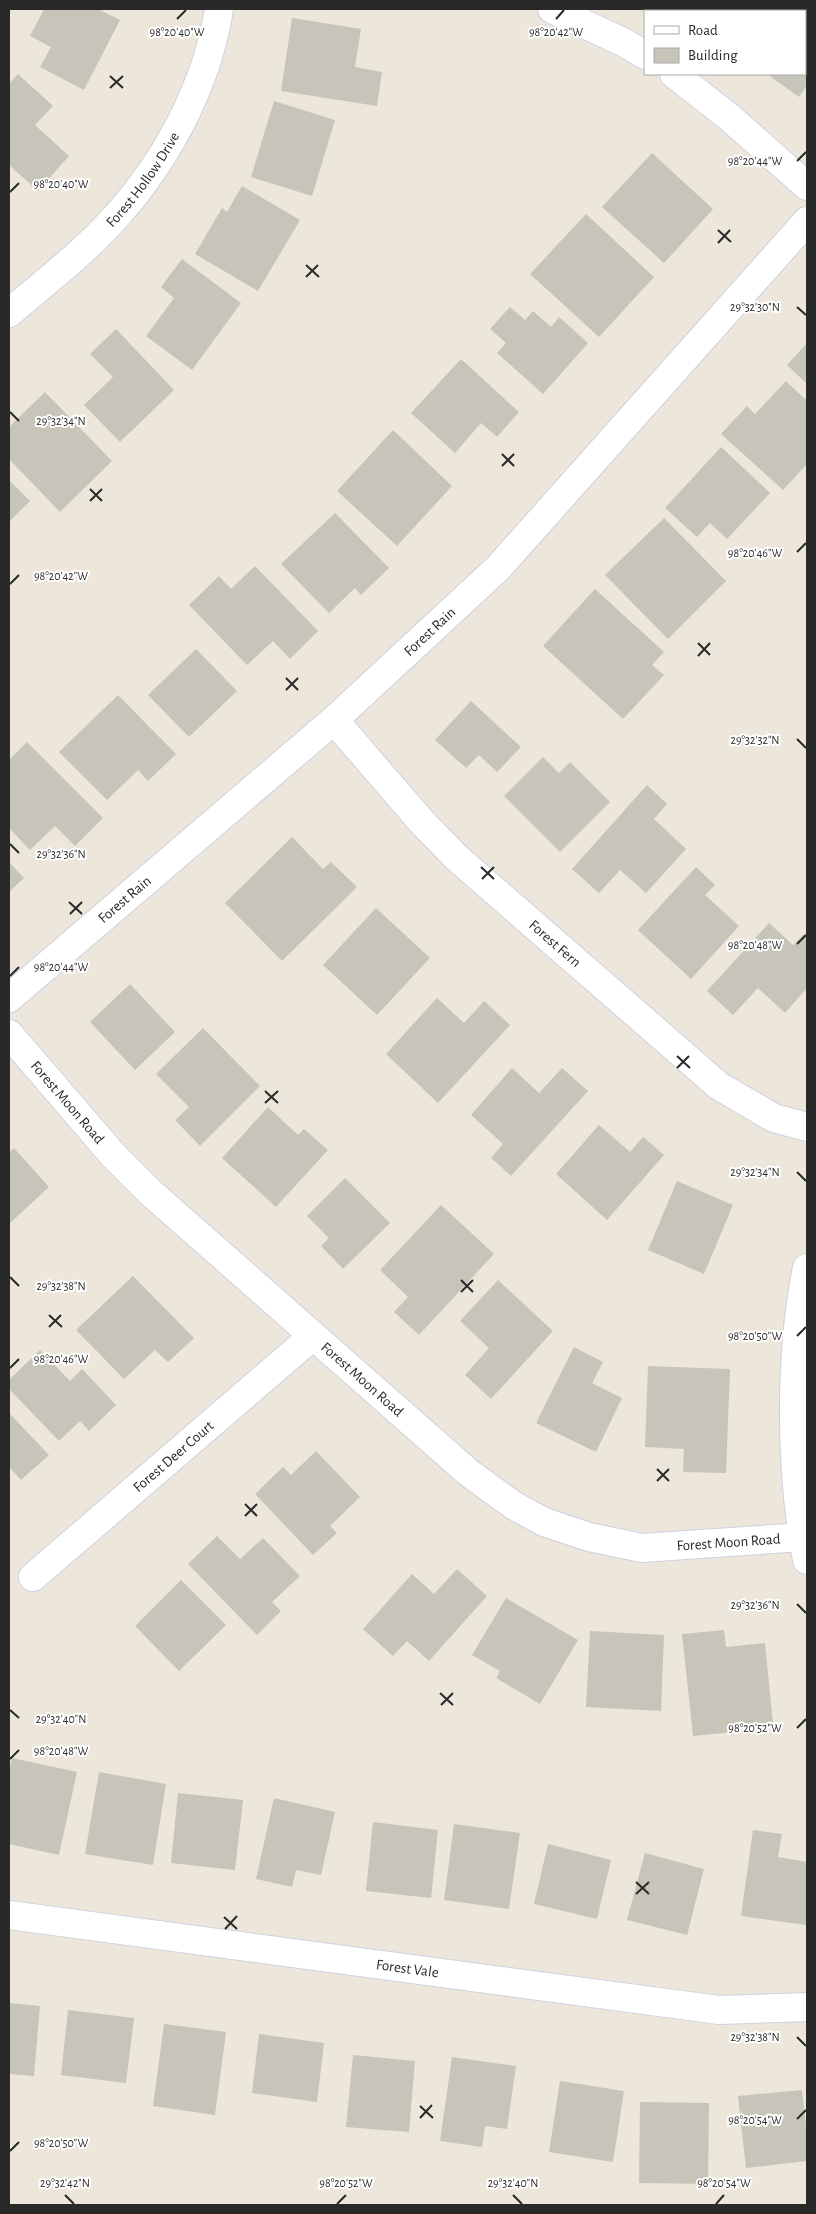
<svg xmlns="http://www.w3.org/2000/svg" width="816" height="2214" viewBox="0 0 816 2214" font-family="'Alegreya Sans',sans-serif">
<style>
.building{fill:#c7c4ba}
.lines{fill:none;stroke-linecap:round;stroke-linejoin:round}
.minor-casing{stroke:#cfcfe2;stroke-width:30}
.tertiary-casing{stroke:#cfcfe2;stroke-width:30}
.minor{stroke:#fff;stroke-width:28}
.tertiary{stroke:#fff;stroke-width:28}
.ticks{fill:none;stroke:#292929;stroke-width:2}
.labels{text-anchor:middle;stroke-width:4;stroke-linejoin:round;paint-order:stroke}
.street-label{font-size:15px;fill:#292929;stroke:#fff}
.ticks-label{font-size:12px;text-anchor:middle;fill:#292929;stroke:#fff;stroke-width:4;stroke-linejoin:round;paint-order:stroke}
</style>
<rect width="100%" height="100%" fill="#ece7da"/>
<path class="building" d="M44,9H98L120,20L84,90L40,67L51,47L30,36Z
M292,18L361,29L355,67L382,72L377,106L281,91Z
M805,20L807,22V85L799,97L767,74H805Z
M18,74L53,106L35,125L69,156L38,191L9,165V84Z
M274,101L335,120L312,196L251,177Z
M652,153L713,209L664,263L602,207Z
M242,186L300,220L258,291L195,254L222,208L227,212Z
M586,214L654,277L599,337L530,274Z
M182,259L241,303L192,370L146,336L174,298L161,287Z
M510,307L525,320L533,311L551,327L559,317L588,343L543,394L497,353L506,343L490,329Z
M116,329L174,390L120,442L84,405L113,377L90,354Z
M807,343V384L787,365Z
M461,359L519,412L497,437L481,423L455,453L411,413Z
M786,381L807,401V464L783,490L721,434L747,406L755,414Z
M45,392L112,461L60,512L9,459V427Z
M393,430L452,486L397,546L337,491Z
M721,447L770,493L727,539L710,523L697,537L665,508Z
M9,480L30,501L9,522Z
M335,513L389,568L361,595L355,588L329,613L281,564Z
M664,518L726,581L668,639L605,575Z
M255,566L318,631L290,659L273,641L247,665L189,605L219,576L231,589Z
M595,589L664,652L652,665L664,675L623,719L543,646Z
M196,649L237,691L189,737L148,695Z
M118,695L176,754L148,781L138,770L107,800L59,752Z
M471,701L521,747L497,772L479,755L466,768L435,740Z
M27,742L103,818L75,846L55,826L30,850L9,828V760Z
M543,757L559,773L570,762L610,802L560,852L504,796Z
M647,785L667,804L654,819L686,849L646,893L620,870L599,893L572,869Z
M292,837L323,869L331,862L357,887L282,961L225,903Z
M9,862L24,878L9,892Z
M696,867L715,885L705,895L739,926L691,979L638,930Z
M376,908L430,958L377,1015L323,965Z
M769,923L793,945L804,934L807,937V988L785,1013L758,988L733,1015L707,991Z
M130,984L175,1032L135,1070L90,1022Z
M437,998L464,1023L484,1001L510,1025L438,1103L386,1054Z
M203,1028L260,1086L200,1146L175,1120L189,1107L156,1074Z
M512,1068L539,1093L562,1068L588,1091L511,1176L491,1158L503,1144L471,1115Z
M268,1107L298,1135L304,1129L328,1150L276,1207L222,1158Z
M599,1125L630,1152L643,1137L664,1155L607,1220L556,1174Z
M14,1148L49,1187L9,1224V1153Z
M345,1178L390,1223L343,1269L321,1246L329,1238L307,1216Z
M677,1181L733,1205L704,1274L648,1250Z
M441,1205L494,1254L419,1335L394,1312L408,1297L380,1270Z
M133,1276L194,1338L168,1362L155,1350L124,1379L76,1330Z
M498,1280L553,1331L491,1399L465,1375L489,1348L460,1321Z
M574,1347L603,1362L592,1383L622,1398L596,1452L536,1423Z
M40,1350L70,1381L82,1369L116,1405L89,1431L80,1421L59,1441L9,1389V1380Z
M648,1366L730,1369L726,1473L683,1472L684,1449L645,1447Z
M9,1413L49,1455L21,1480L9,1467Z
M316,1451L360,1497L330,1526L337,1533L313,1555L255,1494L283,1467L291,1475Z
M217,1536L240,1559L263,1538L300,1576L272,1602L281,1611L257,1635L188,1564Z
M457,1569L487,1596L429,1661L407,1641L393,1656L363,1629L412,1574L434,1594Z
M181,1580L226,1625L179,1671L135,1626Z
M506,1598L578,1640L540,1704L496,1678L500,1671L472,1655Z
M724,1630L726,1647L765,1643L773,1724L736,1727V1732L693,1736L682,1634Z
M590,1631L664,1635L661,1711L586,1707Z
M12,1758L77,1772L59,1855L9,1844V1772Z
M99,1772L166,1784L153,1865L85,1854Z
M178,1793L243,1800L235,1870L171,1863Z
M274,1798L335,1812L321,1875L296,1870L292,1887L256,1879Z
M373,1822L438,1830L431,1898L366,1891Z
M454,1824L520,1833L509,1909L444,1900Z
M753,1830L782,1834L778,1857L807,1862L806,1925L741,1916Z
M548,1844L611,1860L597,1919L534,1904Z
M645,1853L704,1869L687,1935L627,1920Z
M9,2003L40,2006L34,2076L9,2074Z
M68,2010L134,2018L126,2083L61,2075Z
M164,2024L226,2032L215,2115L153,2106Z
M259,2034L324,2043L317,2102L252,2093Z
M353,2055L415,2061L409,2132L346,2127Z
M452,2057L516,2066L507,2129L485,2126L482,2147L440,2141Z
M560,2081L624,2091L613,2162L549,2152Z
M802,2090L807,2134V2161L746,2168L738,2096Z
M640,2102L709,2103L708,2184L639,2183Z"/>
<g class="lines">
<defs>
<g id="minor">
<path id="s1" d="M9,313C44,283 82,254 113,220C166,162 207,86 219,9"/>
<path id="s2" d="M334,720L421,821L457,858L719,1086L774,1118L807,1127"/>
<path id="s3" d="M9,998L334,720L498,568L807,221"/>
<path id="s4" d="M9,1034L113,1155L150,1192L469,1473L513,1505L544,1522L589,1537L642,1548L803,1537"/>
<path d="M807,1268C789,1357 790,1471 807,1560"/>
<path id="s5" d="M33,1577L313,1336"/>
<path id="s6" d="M9,1915L719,2010L807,2007"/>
</g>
<path id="tertiary" d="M552,9L625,43L645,55
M674,74L729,117L807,186"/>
</defs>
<use href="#minor" class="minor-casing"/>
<use href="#tertiary" class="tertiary-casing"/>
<use href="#minor" class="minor"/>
<use href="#tertiary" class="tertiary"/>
</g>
<path class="ticks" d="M177,19L186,10M556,19L564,10M110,76L123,88M110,88L123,76M797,161L806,152M10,192L19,183M718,230L731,242M718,243L730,230M306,265L319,277M306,277L318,265M797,307L806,315M10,412L19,421M502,454L514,466M502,466L514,454M90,489L102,501M90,501L102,489M797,552L806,543M10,584L19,575M698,643L710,655M698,656L710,643M286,678L298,690M286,690L298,678M797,739L806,748M10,844L19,853M481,867L494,879M482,879L494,867M69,902L82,914M70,914L82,902M797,944L806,935M10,976L19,967M677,1056L690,1068M677,1068L689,1056M265,1091L278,1103M265,1103L278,1091M797,1172L806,1181M10,1277L19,1286M461,1280L473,1292M461,1292L473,1280M49,1315L62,1327M49,1327L61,1315M797,1336L806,1327M10,1368L19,1359M657,1469L669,1481M657,1481L669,1469M245,1504L257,1516M245,1516L257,1504M797,1604L806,1613M440,1693L453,1705M441,1705L453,1693M10,1710L19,1718M797,1728L806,1719M10,1759L19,1750M636,1882L649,1894M636,1894L649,1882M224,1917L237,1929M225,1929L237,1916M797,2037L806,2046M420,2106L433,2118M420,2118L432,2105M797,2119L806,2110M10,2151L19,2142M65,2195L74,2204M513,2195L522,2204M337,2204L346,2195M716,2204L724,2195"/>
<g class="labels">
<g class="street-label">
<text dy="5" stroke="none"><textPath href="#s1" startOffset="190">Forest Hollow Drive</textPath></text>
<text dy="5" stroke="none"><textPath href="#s3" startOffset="558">Forest Rain</textPath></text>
<text dy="5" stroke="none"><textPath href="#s3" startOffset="152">Forest Rain</textPath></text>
<text dy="5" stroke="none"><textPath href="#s2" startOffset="315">Forest Fern</textPath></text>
<text dy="5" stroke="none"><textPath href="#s4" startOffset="90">Forest Moon Road</textPath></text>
<text dy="5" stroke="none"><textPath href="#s4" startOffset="495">Forest Moon Road</textPath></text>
<text dy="5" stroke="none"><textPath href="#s5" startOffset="185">Forest Deer Court</textPath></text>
<text dy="5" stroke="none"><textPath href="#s4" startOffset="915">Forest Moon Road</textPath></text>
<text dy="5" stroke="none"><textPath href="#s6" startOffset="402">Forest Vale</textPath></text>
</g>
</g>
<g class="ticks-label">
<text x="177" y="36">98°20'40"W</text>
<text x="556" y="36">98°20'42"W</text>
<text x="755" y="165">98°20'44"W</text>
<text x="61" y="188">98°20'40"W</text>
<text x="755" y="311">29°32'30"N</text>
<text x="61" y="425">29°32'34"N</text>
<text x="755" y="557">98°20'46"W</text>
<text x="61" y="580">98°20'42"W</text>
<text x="755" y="744">29°32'32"N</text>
<text x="61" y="858">29°32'36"N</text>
<text x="755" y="949">98°20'48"W</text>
<text x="61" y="971">98°20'44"W</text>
<text x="755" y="1176">29°32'34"N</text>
<text x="61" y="1290">29°32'38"N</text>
<text x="755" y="1340">98°20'50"W</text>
<text x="61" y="1363">98°20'46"W</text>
<text x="755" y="1609">29°32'36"N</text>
<text x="61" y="1723">29°32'40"N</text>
<text x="755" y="1732">98°20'52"W</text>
<text x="61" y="1755">98°20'48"W</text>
<text x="755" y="2041">29°32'38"N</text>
<text x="755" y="2124">98°20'54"W</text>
<text x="61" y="2147">98°20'50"W</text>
<text x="346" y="2187">98°20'52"W</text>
<text x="724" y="2187">98°20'54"W</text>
<text x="65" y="2187">29°32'42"N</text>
<text x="513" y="2187">29°32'40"N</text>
</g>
<rect width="816" height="2214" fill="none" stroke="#292929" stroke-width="20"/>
<rect x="644" y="10" width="162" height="65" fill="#ffffff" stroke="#a9a9a9"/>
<rect x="654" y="26" width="25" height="8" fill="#ffffff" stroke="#a9a9a9"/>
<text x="688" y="35" font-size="15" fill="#292929">Road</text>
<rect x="654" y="48" width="25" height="15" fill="#c7c4ba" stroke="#a9a9a9"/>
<text x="688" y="60" font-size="15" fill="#292929">Building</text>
</svg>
